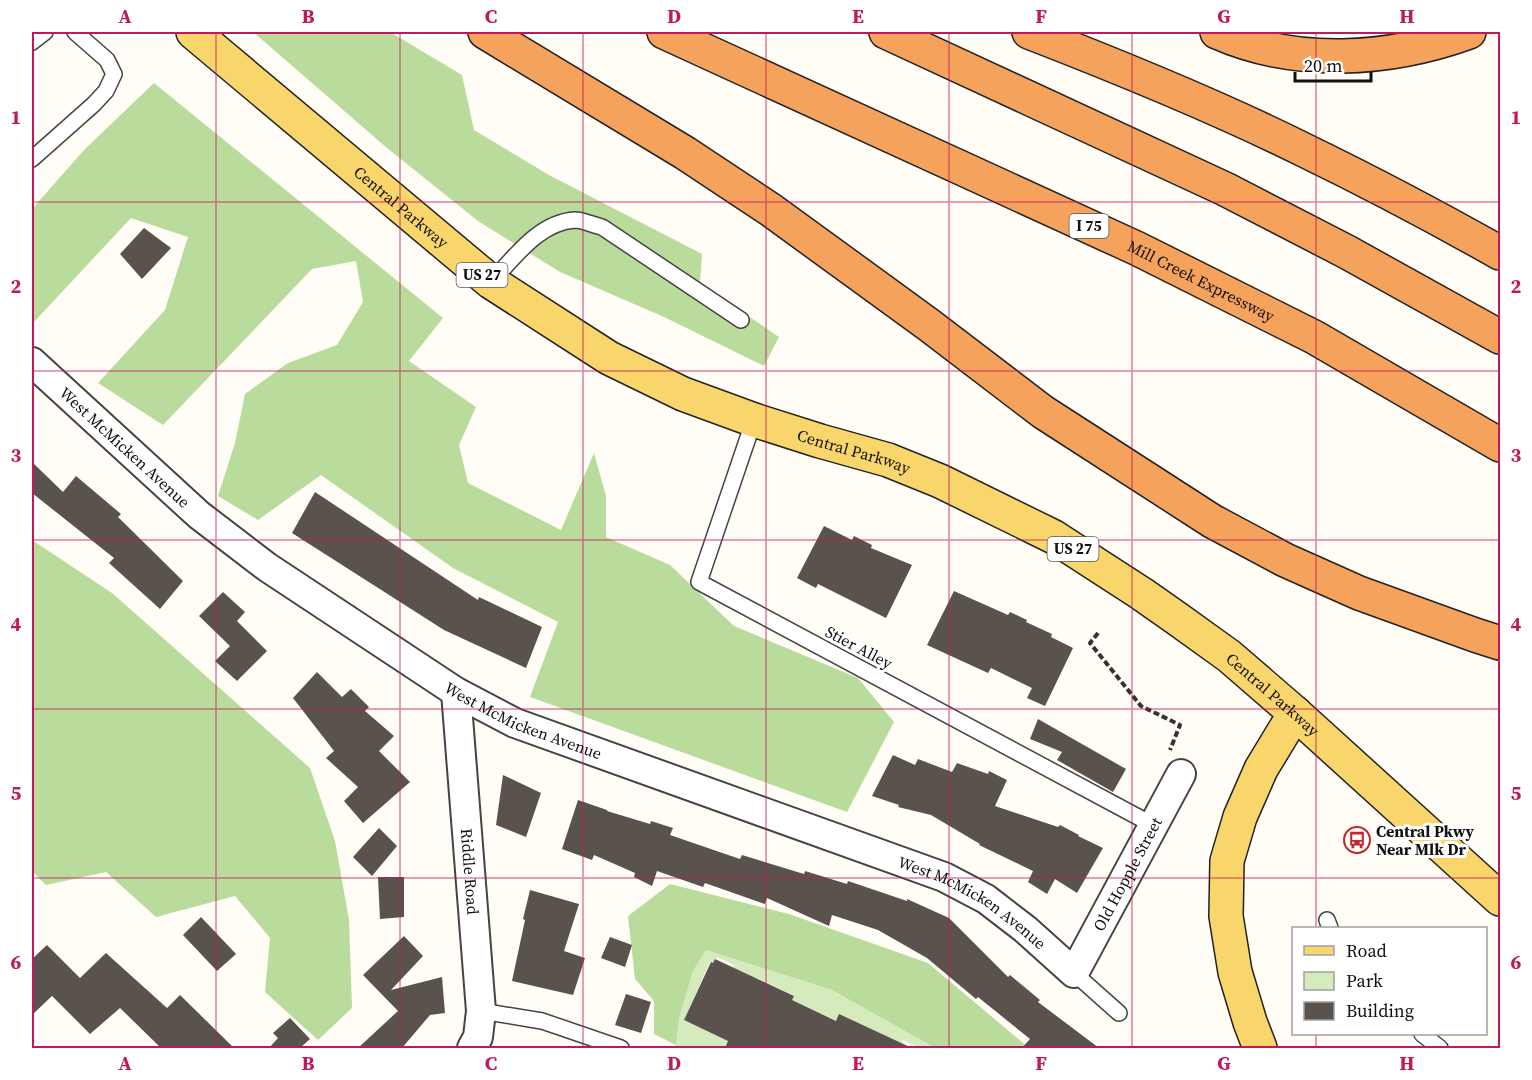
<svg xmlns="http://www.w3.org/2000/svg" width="1532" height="1080" viewBox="0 0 1532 1080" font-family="'Source Serif 4',serif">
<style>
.green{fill:#d5ebbd}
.forest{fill:#b9dc9c}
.building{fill:#5a524d}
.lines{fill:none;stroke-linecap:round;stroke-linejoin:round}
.service-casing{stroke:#444;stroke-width:18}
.minor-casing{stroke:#444;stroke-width:32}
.primary-casing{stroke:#222;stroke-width:36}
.motorway-casing{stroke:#222;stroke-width:36}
.path{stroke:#333;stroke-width:4;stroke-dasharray:6 3;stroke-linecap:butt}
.service{stroke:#fff;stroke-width:15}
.minor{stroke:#fff;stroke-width:28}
.primary{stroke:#f9d66b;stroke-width:33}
.motorway{stroke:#f5a25d;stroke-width:33}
.grid{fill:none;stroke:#c2185b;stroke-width:1.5;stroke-opacity:0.55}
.labels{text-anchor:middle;stroke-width:6;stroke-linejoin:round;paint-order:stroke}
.shield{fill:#fff;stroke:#585858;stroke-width:1.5}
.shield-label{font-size:15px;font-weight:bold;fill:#111}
.street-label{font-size:16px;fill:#111;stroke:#fff}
.poi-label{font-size:16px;font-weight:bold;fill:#111;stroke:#fff;text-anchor:start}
.neatline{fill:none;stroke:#c2185b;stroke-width:2}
.grid-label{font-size:20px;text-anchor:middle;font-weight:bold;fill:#c2185b}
</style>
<rect width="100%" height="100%" fill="#fffdf5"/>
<path class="green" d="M706,950L832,990L935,1048H919L903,1040L900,1046L836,1021L792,1000L793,995L761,980L732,970L734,965L717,957L713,963L710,962L684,1020L728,1041L725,1048H669L676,1045L679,1019L693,971Z"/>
<path class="forest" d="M253,32H390L462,75L474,130L549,175L702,254L700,283L779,337L764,366L664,317L560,272L478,221L387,148Z
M154,83L443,318L409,361L476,407L459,445L468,483L561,530L594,453L606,496V537L670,565L734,626L858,678L894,722L847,812L530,697L558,622L453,568L321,475L258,520L218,496L235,443L245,394L288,363L337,345L363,302L356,261L312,269L163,425L98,383L165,310L188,237L131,218L33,323L32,321V209L85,149Z
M32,540L112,593L310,768L335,841L349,920L352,1008L318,1040L265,992L270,938L235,896L156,917L106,872L46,885L32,871Z
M670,884L789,914L928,963L1029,1048H935L832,990L706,950L693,971L679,1019L676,1045L654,1034V1001L635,979L628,916Z"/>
<path class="building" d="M144,228L171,248L142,279L120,254Z
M32,462L63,492L76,476L121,514L118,517L183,581L160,609L109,563L114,558L32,493Z
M315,492L478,600L479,597L542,627L526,668L444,630L292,533Z
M824,526L852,540L854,536L872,545L871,548L912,565L886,618L818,584L816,588L797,578Z
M954,591L1008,615L1010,612L1027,620L1026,622L1052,634L1051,637L1073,648L1045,706L1027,698L1032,688L991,668L988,673L927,645Z
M223,592L245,612L237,621L267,651L237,681L215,661L230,646L199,616Z
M317,672L342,697L351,689L369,707L365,711L394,736L379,751L410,782L363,823L344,801L358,787L326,758L334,751L293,698Z
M1038,719L1126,769L1113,792L1057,760L1062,752L1030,739Z
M893,755L915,765L918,759L952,772L957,763L988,774L989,771L1007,780L995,806L1058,827L1060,825L1079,835L1078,836L1103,848L1077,893L1055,879L1047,894L1028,882L1033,871L979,845L980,844L931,815L898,807L899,805L872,796Z
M503,775L541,793L526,837L496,825Z
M578,800L607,810V811L650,824L651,821L673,828L670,835L740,859L742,855L804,874L805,871L847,884L848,881L907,901V899L949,918L1008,977L1010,975L1040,1000L1038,1002L1099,1048H1022L1030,1039L978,997L976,999L927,958L878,930L832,915L829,926L767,898L765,904L705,883L703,887L657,871L652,886L634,877L635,873L594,855L592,860L562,849Z
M379,828L397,846L372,876L353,857Z
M378,877H404V917L380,919Z
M530,890L579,904L564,951L585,958L573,995L512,981L525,920L523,919Z
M201,917L236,954L217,971L183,935Z
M404,936L423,956L391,990L442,977L445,1013L430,1015L402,1048H358L398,1011L363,975Z
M610,937L632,945L625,967L601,958Z
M47,945L80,978L106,953L167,1008L180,995L234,1048H161L120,1008L90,1034L52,996L32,1015V959Z
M715,959L794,996L792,1000L836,1021L839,1014L912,1048H725L728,1041L684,1020L711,962L713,963Z
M626,994L651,1002L641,1033L615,1025Z
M290,1018L310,1039L300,1048H269L278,1038L273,1033Z"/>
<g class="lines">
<defs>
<path id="service" d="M32,42L45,32
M32,159L94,104L106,91L114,74L107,60L75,32
M491,282C514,258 539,222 575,220C583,220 593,225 602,227L741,320
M754,420L699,582L1153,825
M1327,920L1330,928
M1074,973L1119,1013
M481,1011L542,1021L621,1048
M1422,1034L1440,1048"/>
<g id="minor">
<path id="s1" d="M32,362L199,515L267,567L456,692L515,723L944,877L986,899L1025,929L1074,973L1181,774"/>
<path id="s2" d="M456,692L481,1011L478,1037L472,1048"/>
</g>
<g id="primary">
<path id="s3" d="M193,32L491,282L609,358L683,394L754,420L820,441L888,460L940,481L1054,537L1142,594L1179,620L1229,656L1295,713L1500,899"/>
<path d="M1260,1048L1250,1022L1235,972L1226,916L1227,861L1240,817L1261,769L1295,713"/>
</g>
<g id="motorway">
<path d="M485,32L685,153L771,210L929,325L1043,412L1212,521L1285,560L1359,593L1475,635L1500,643"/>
<path id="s4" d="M664,32L1136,248L1314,337L1500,445"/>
<path d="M886,32L1225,189L1347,252L1500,337"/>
<path d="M1029,32C1122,68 1216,106 1306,151C1372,183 1436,217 1500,253"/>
<path d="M1217,32C1296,67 1389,61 1469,32"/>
</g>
</defs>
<use href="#service" class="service-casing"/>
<use href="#minor" class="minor-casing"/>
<use href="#primary" class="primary-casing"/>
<use href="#motorway" class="motorway-casing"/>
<path class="path" d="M1098,633L1090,643L1141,706L1180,725L1170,750"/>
<use href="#service" class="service"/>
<use href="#minor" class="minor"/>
<use href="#primary" class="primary"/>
<use href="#motorway" class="motorway"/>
</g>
<path class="grid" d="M216,32V1048M400,32V1048M583,32V1048M766,32V1048M949,32V1048M1132,32V1048M1316,32V928M32,202H1500M32,371H1500M32,540H1500M32,709H1500M32,878H1500M1316,1034V1048"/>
<defs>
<symbol id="bus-ring" viewBox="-11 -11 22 22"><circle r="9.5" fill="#fff" stroke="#c4262e" stroke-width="1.5"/><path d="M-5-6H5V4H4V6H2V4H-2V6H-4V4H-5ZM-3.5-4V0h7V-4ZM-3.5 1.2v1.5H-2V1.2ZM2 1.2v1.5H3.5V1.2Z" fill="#c4262e"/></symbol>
</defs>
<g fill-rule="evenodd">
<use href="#bus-ring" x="1342" y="825" width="30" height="30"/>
</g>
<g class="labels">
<g class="shield">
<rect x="1069.5" y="214" width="39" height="24" rx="4.5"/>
<rect x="456.5" y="263" width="51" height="24" rx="4.5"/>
<rect x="1047.5" y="537" width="51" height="24" rx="4.5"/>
</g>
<g class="shield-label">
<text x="1089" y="231">I 75</text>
<text x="482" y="280">US 27</text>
<text x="1073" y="554">US 27</text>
</g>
<g class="street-label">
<text dy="6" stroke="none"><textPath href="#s3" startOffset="272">Central Parkway</textPath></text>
<text dy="6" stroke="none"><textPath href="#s4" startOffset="592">Mill Creek Expressway</textPath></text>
<text dy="6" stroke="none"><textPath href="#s1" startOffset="126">West McMicken Avenue</textPath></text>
<text dy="6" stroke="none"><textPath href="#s3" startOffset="792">Central Parkway</textPath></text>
<text transform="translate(859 647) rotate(28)" y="6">Stier Alley</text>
<text dy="6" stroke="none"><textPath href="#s3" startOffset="1280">Central Parkway</textPath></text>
<text dy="6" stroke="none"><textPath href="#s1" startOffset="612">West McMicken Avenue</textPath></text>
<text dy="6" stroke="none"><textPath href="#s2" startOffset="180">Riddle Road</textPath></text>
<text dy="6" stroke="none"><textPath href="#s1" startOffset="1336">Old Hopple Street</textPath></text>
<text dy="6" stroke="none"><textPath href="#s1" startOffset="1098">West McMicken Avenue</textPath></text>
</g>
<g class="poi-label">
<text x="1376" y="837">Central Pkwy<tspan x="1376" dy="18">Near Mlk Dr</tspan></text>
</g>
</g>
<rect width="1532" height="1080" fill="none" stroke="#ffffff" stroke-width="66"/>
<rect x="1292" y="927" width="195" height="108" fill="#ffffff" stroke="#a0a0a0" stroke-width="1.5"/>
<rect x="1304" y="946" width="30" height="9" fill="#f9d66b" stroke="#a0a0a0" stroke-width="1.5"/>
<text x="1346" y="957" font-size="18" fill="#111111">Road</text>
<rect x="1304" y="972" width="30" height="18" fill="#d5ebbd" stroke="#a0a0a0" stroke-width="1.5"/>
<text x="1346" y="987" font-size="18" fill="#111111">Park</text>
<rect x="1304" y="1002" width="30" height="18" fill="#5a524d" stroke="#a0a0a0" stroke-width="1.5"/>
<text x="1346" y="1017" font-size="18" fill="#111111">Building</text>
<path d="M1295 72v9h76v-9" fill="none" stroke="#111111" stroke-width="3"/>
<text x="1304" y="72" font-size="18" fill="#111111" stroke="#ffffff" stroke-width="4.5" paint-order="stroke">20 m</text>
<rect x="33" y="33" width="1466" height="1014" class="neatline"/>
<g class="grid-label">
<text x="125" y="23">A</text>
<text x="308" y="23">B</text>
<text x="491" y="23">C</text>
<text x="674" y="23">D</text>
<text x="858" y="23">E</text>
<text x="1041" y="23">F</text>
<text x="1224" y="23">G</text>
<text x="1407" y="23">H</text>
<text x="16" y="124">1</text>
<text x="1516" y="124">1</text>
<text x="16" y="293">2</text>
<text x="1516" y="293">2</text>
<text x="16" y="462">3</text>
<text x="1516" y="462">3</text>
<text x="16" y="631">4</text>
<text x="1516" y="631">4</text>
<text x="16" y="800">5</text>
<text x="1516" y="800">5</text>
<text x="16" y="969">6</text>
<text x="1516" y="969">6</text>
<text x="125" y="1070">A</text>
<text x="308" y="1070">B</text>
<text x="491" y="1070">C</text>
<text x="674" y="1070">D</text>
<text x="858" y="1070">E</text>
<text x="1041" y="1070">F</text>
<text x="1224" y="1070">G</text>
<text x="1407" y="1070">H</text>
</g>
</svg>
